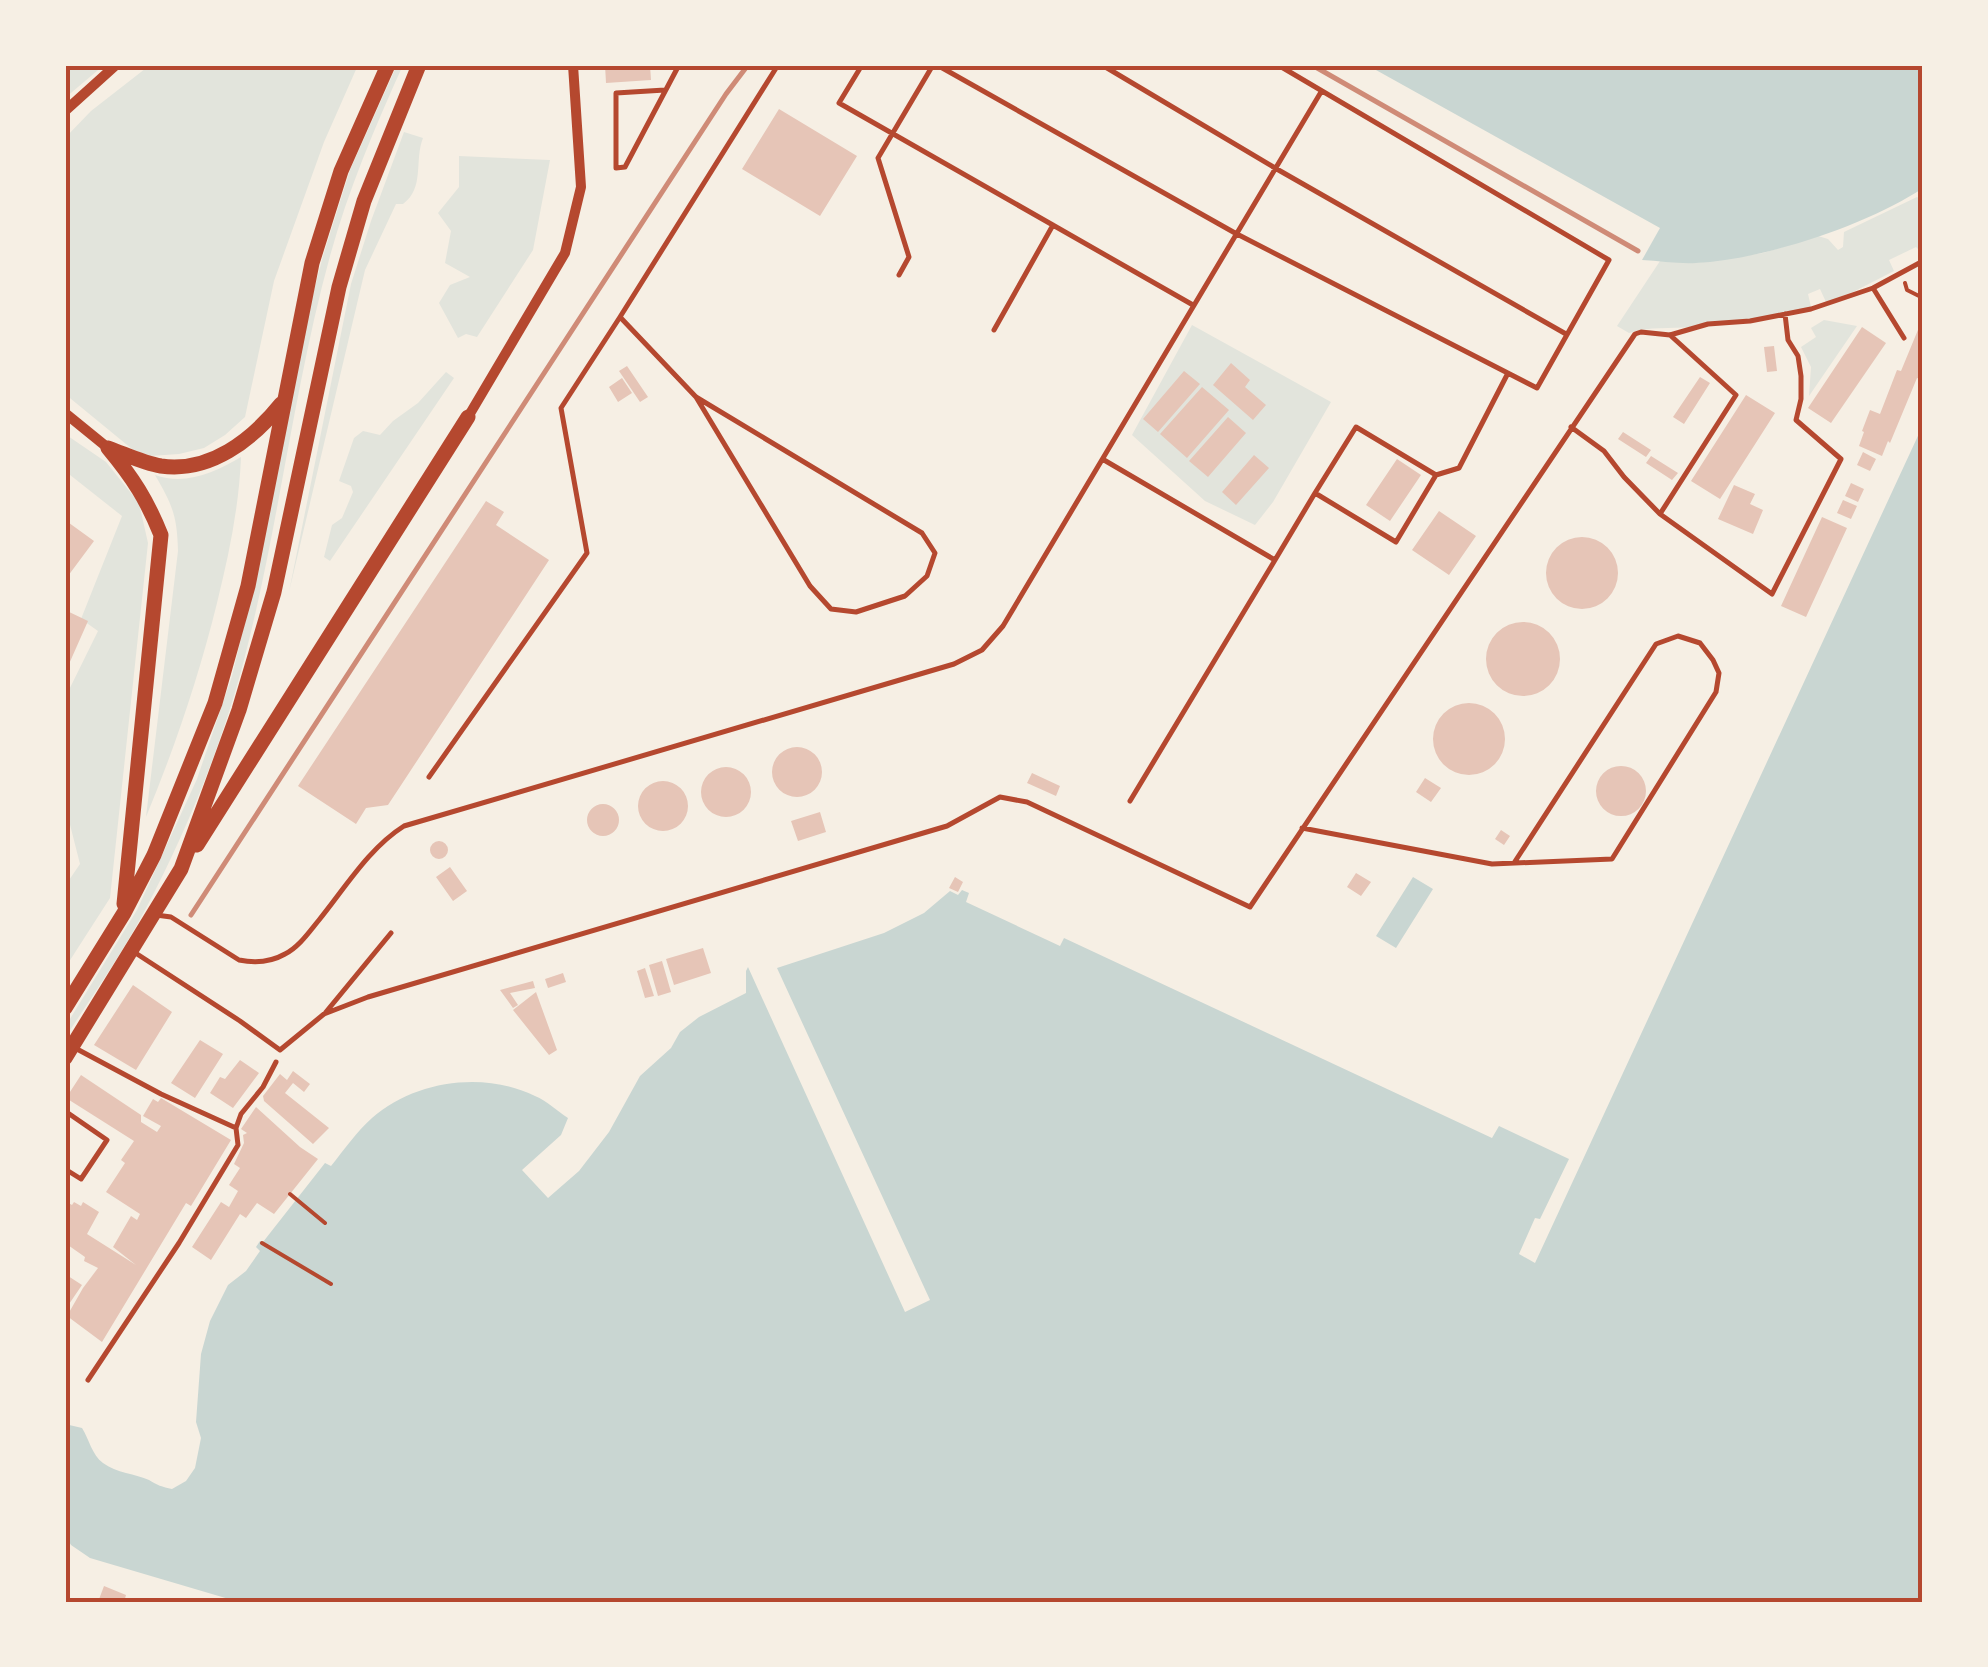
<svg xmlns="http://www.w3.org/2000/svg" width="1988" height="1667" viewBox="0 0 1988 1667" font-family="Barlow,sans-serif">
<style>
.green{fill:#e2e4dc}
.water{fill:#c9d6d2}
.building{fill:#e6c5b7}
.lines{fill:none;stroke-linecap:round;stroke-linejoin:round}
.path{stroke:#b5482f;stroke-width:4}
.service{stroke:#b5482f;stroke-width:5}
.minor{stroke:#b5482f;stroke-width:10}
.secondary{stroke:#b5482f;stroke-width:15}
.rail{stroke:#cf8b77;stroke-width:5}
.neatline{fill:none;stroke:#b5482f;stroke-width:4}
</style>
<rect width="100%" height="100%" fill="#f6efe4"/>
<path class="green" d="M73,65H104L65,98V73Z
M150,65H358L324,142L274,281L245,417L225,435L204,448L179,454L150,456L132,449L65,394V138L91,111Z
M397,65H403C375,127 348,190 330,256C294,387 279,524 245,656C224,740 186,833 145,910C122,954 92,996 65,1038V1027L137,910L197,779L232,676L252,593L307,317L323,256L350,170Z
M404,132L423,138C414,160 425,188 403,204H396L365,270L289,592L351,284L371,221Z
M459,156L550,160L533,250L477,337L466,334L458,338L439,303L450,285L470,277L445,263L451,231L438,213L459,187Z
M1917,197L1923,201V254L1916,247L1889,260L1894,271L1853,292L1826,302L1820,289L1808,294L1811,307C1778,318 1728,324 1692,327C1670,329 1650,326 1629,333L1617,326L1660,261L1696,263L1763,253L1818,236L1828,239L1838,250L1843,247L1844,232Z
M1824,320L1857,326L1809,396L1811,367L1801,347L1816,337L1811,328Z
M1192,325L1331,402L1273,502L1255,525L1205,501L1132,435Z
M446,372L454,378L330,561L324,557L332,525L342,518L353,492L351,486L339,481L354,438L363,431L380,435L393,421L418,403Z
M65,434L106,462L139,503L148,543L110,898L65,968V886L80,864L65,805V698L98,631L81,619L122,516L65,471Z
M241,457C239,507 229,554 217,603C199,676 175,747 146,817L178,551C177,516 173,506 155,475C186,486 215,472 241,457Z"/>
<path class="water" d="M1367,65H1923V188C1868,225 1762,260 1696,263C1679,264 1660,261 1642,260L1660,228Z
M1923,425V1602H239L90,1558L71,1545L65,1535V1424L82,1428C89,1439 92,1455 103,1463C116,1473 136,1474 149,1480C157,1485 162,1487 172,1489L186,1481L195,1468L201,1438L196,1422L201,1354L210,1321L228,1285L246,1271L260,1251L256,1247L260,1241L263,1242L325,1163L331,1166C344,1150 357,1131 372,1118C415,1080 485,1071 535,1096C547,1101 557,1111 568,1118L561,1135L522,1170L548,1198L579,1171L609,1132L640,1076L671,1048L680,1032L699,1017L746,993V971L748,967L905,1312L930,1300L777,968L884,933L924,913L950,891L958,895L962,890L969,893L966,902L1060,946L1064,938L1492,1138L1499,1126L1569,1159L1540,1219L1535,1218L1519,1254L1535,1263Z
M1413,877L1433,889L1396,948L1376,936Z"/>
<path class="building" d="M605,65H650L651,80L606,83Z
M779,109L857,156L820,216L742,169Z
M1920,325L1923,326V371L1920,379L1917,378L1890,443L1888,441L1882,456L1859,446L1864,432L1862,431L1870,410L1880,414L1897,370L1901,371Z
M1862,327L1886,343L1831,423L1808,408Z
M1774,346L1777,371L1767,372L1764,347Z
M1231,363L1250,380L1245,387L1266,405L1253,420L1213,385Z
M627,366L648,397L640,402L619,371Z
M1184,371L1200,384L1158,432L1143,419Z
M1700,377L1710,383L1684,424L1673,417Z
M622,378L632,393L618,402L609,387Z
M1202,387L1229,410L1187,458L1160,434Z
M1746,395L1775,413L1720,499L1691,481Z
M1228,417L1246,433L1208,477L1189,461Z
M1623,432L1651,450L1646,457L1618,439Z
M1863,452L1876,459L1870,471L1857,465Z
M1254,455L1269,468L1236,505L1222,492Z
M1651,456L1678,473L1672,480L1646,463Z
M1397,459L1421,475L1390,521L1366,505Z
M1851,483L1864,489L1858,502L1845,496Z
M1734,485L1755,494L1750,504L1763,510L1753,534L1718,519Z
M1843,500L1857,506L1851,519L1837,513Z
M486,501L504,512L496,525L549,560L388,805L366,808L356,824L298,786Z
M1439,511L1476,536L1449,575L1412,550Z
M1822,517L1847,528L1806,617L1781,606Z
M65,520L94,541L65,580Z
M1546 573a36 36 0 1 1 72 0a36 36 0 1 1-72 0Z
M65,610L88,621L65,673Z
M1486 659a37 37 0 1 1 74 0a37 37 0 1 1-74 0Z
M1433 739a36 36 0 1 1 72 0a36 36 0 1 1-72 0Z
M772 772a25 25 0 1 1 50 0a25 25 0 1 1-50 0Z
M1596 791a25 25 0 1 1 50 0a25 25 0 1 1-50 0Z
M701 792a25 25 0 1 1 50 0a25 25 0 1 1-50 0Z
M1032,773L1060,786L1056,796L1027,783Z
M1425,778L1441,788L1431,802L1416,792Z
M638 806a25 25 0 1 1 50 0a25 25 0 1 1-50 0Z
M587 820a16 16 0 1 1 32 0a16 16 0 1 1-32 0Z
M820,812L826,832L798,841L791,821Z
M1501,830L1510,836L1504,845L1495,839Z
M430 850a9 9 0 1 1 18 0a9 9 0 1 1-18 0Z
M450,867L467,891L453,901L436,877Z
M1356,873L1371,882L1361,896L1347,887Z
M955,877L963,882L958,892L949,888Z
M703,948L711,973L674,985L666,959Z
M662,961L671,992L658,996L649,965Z
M645,968L654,996L645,998L637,971Z
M563,973L566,982L548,988L545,979Z
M533,981L535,988L510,993L518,1005L513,1008L500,990Z
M133,985L172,1012L136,1070L94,1045Z
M536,992L557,1050L549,1055L513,1010Z
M200,1040L223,1054L195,1098L171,1083Z
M240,1060L259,1073L233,1108L210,1093L220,1077L225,1079Z
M293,1071L310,1084L304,1092L293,1083L285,1093L329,1128L313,1144L264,1101L263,1096L280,1074L287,1080Z
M81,1075L141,1115V1122L157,1132L161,1126L143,1116L153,1099L158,1102L161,1098L231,1140L191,1206L186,1203L102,1342L67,1316L83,1288L98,1268L84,1261L85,1257L65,1243V1201L72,1205L74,1202L81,1206L83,1202L99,1212L87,1234L136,1265L113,1247L131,1216L137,1220L140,1214L106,1192L125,1163L121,1160L134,1141L66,1098Z
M256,1107L300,1147L318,1159L274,1214L257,1203L246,1218L240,1214L211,1260L192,1247L221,1202L229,1207L238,1191L229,1185L240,1168L234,1164L244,1143L243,1135L247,1133L241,1129Z
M65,1274L82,1285L65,1310Z
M104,1586L126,1595L124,1602H98Z"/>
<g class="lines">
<path class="path" d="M1905,283L1907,290L1923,298
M290,1194L325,1223
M262,1243L331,1284"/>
<path class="service" d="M862,65L839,103L1193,305
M937,65L1235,233L1537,388L1609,260L1278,65
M1102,65L1275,168L1566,334
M665,90L616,93V168L625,167L679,65
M899,275L909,257L878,158L933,65
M1873,288L1904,338
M994,330L1053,225
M696,397L810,586L831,609L856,612L905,596L927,576L935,553L922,533L696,397L620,317L778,65
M1571,427L1604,451L1624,477L1660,514L1772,594L1841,459L1796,420L1801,399V376L1798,356L1788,340L1785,314
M1104,460L1275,560L1315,493
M1436,475L1356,427L1315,493L1396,542L1436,475L1459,468L1508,373
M1660,514L1736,395L1670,335
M429,777L587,553L561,408L620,317
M1130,801L1275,560
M1302,828L1492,864L1612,859L1716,692L1719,673L1713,660L1700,643L1678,636L1656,644L1514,863
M156,915L171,917L239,960C254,963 271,962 285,954C299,947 309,932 319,920C345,888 369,848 404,826L954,664L982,650L1003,626L1321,92
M134,952L240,1021L280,1050L324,1014L368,997L947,826L1000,797L1027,802L1250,907L1635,334L1641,332L1670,335L1708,324L1750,321L1811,309L1873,288L1923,261
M326,1012L391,933
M75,1048L161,1094L236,1128L241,1114L263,1087L276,1062
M65,1111L107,1140L81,1179L65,1169
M88,1380L179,1243L238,1145L236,1128"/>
<path class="minor" d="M65,111L116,65
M65,413L108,448
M468,417L565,253L581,187L573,65"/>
<path class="secondary" d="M108,448C133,478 147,500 161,535L124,904
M108,448C125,454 143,463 161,466C210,473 252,440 281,404
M197,845L468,417
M65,1008L124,913L154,855L215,703L248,586L312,263L341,171L388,65
M65,1058L181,869L239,710L274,592L339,287L364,201L419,65"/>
<path class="rail" d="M1312,65L1638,251
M191,915L726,94L748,65"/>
</g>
<rect width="1988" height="1667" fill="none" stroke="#f6efe4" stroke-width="135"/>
<rect x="68" y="68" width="1852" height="1532" class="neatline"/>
</svg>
